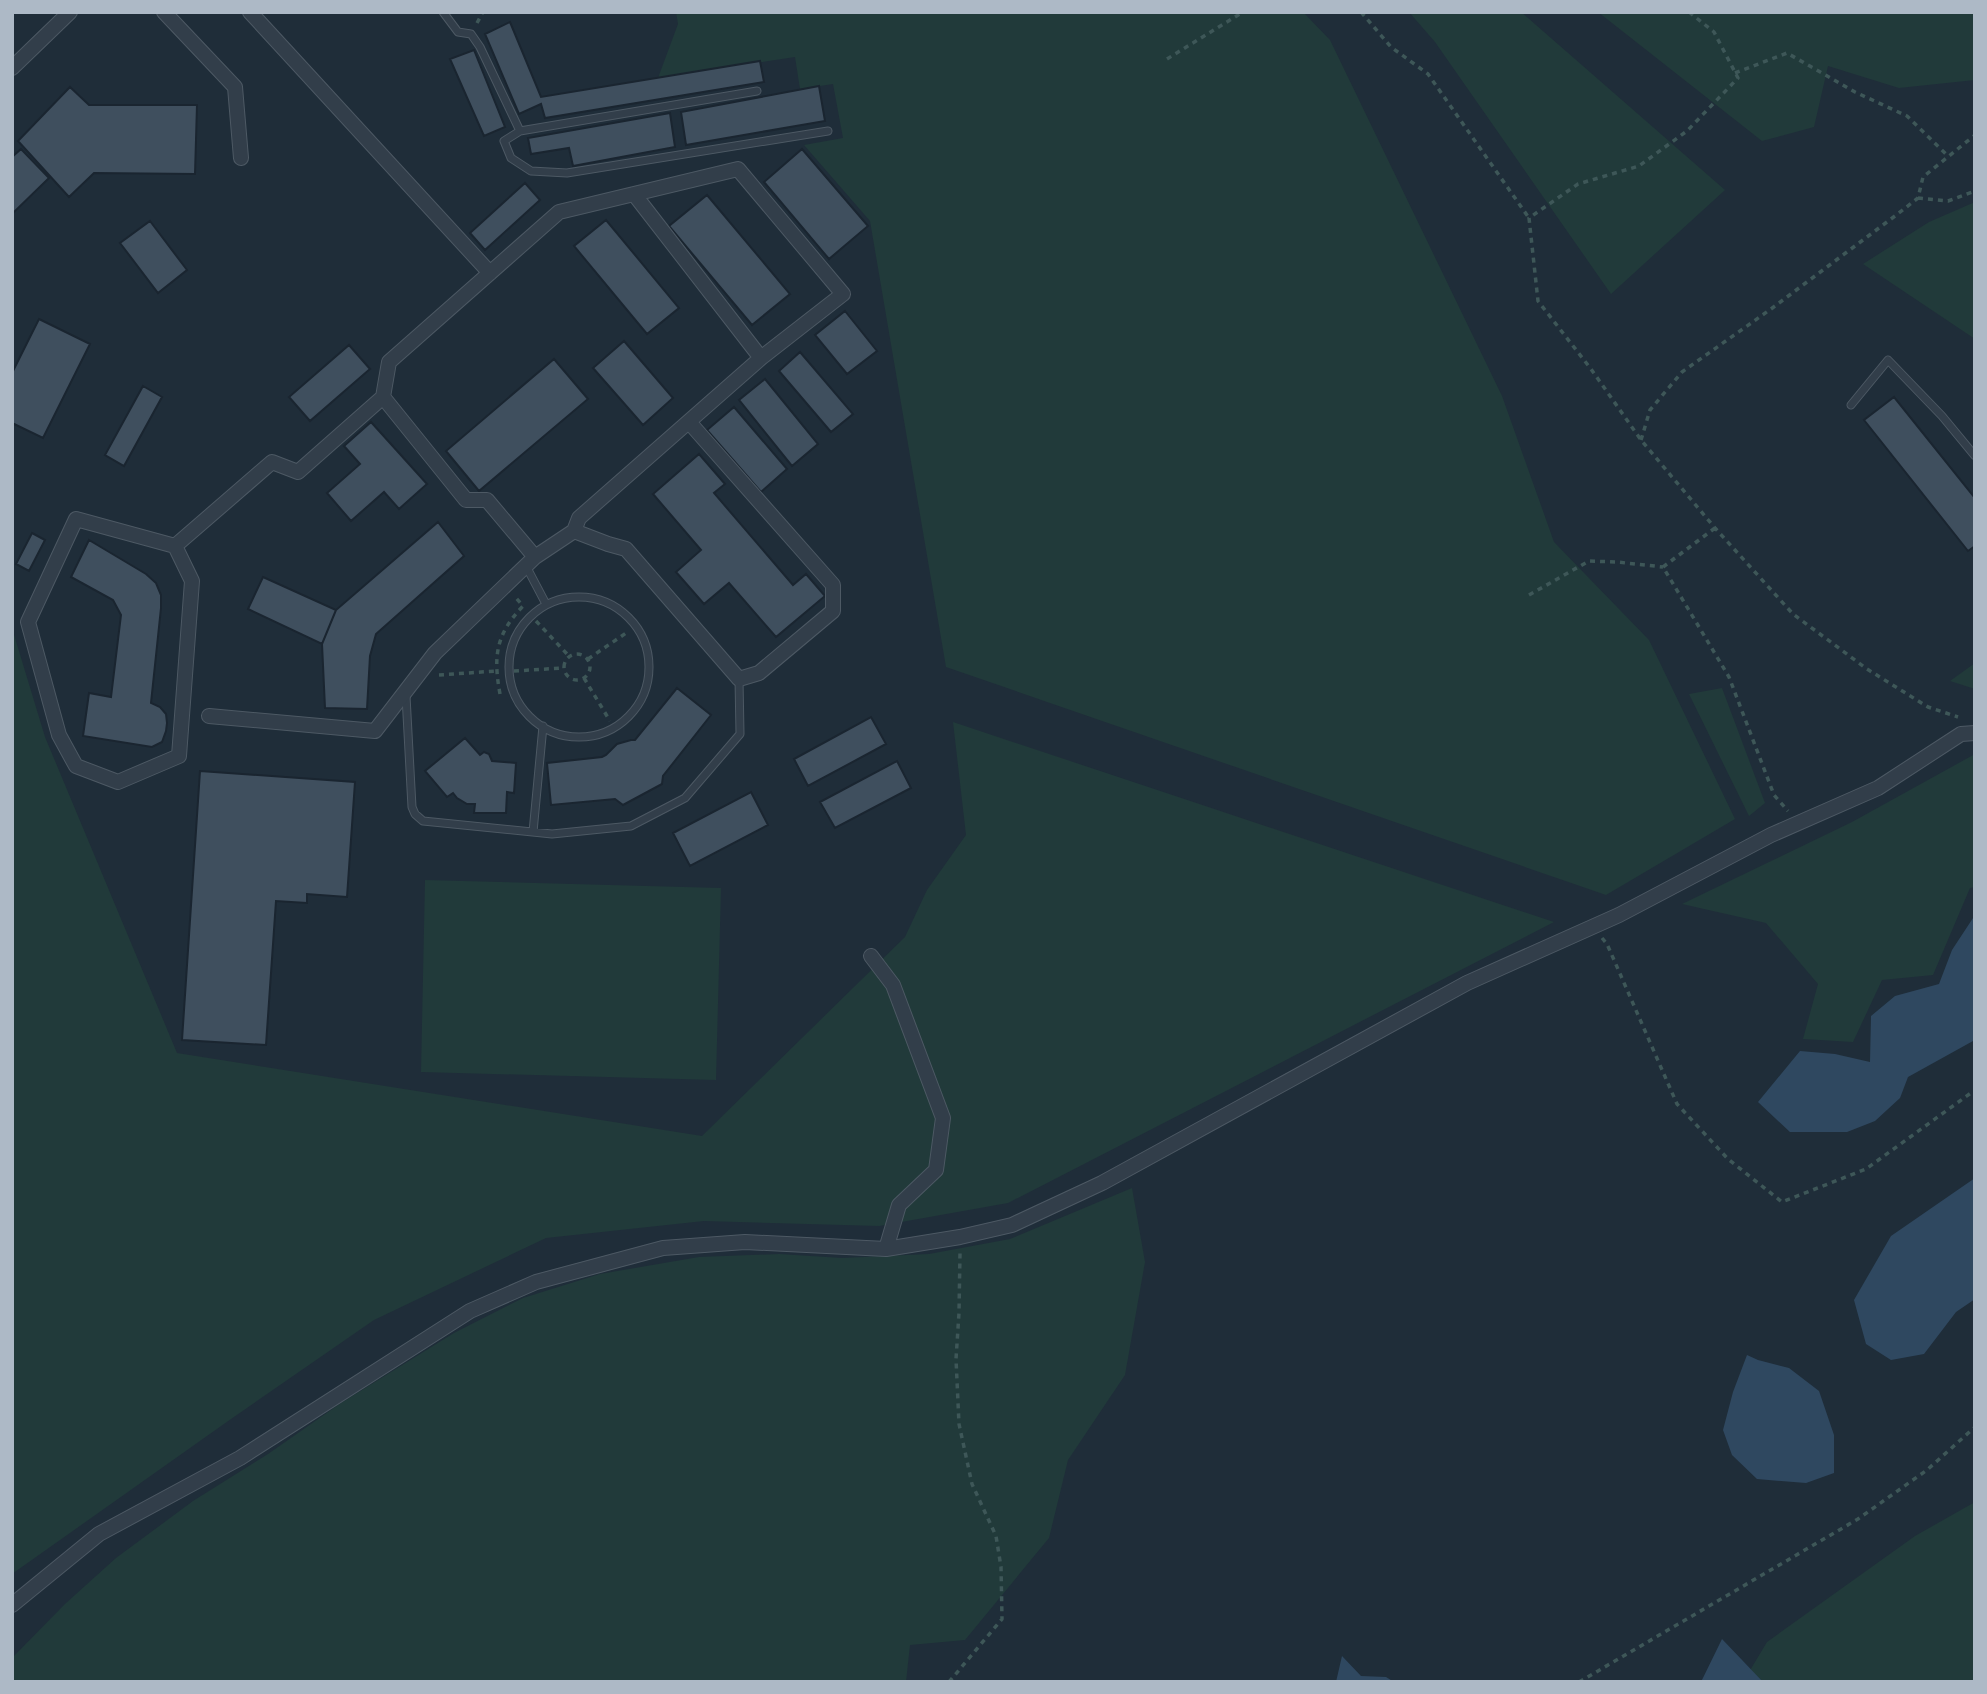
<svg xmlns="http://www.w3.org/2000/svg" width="1987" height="1694" viewBox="0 0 1987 1694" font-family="Cabin,sans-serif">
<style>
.green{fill:#213a3a}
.water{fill:#2f4860}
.building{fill:#3f4f5e;stroke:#1a2530;stroke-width:2}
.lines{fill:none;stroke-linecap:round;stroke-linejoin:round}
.lane-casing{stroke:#4d5964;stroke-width:9}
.street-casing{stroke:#4d5964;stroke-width:16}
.path{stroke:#3e5758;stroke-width:3.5;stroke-dasharray:5 5;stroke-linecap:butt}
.lane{stroke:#323e4a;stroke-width:7}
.street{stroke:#323e4a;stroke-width:14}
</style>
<rect width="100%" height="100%" fill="#1f2d39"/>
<path class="green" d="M676,12H1303L1330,40L1502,396L1554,542L1649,640L1735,819L1606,895L946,667L870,221L804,145L843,138L833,84L800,89L795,57L658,78L678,24Z
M1409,12H1521L1725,190L1611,294L1435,42Z
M1598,12H1975V80L1899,88L1828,66L1814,127L1762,141Z
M1975,202V339L1863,264L1929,222Z
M12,628L45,737L177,1053L702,1136L905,937L927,890L966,835L953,722L1554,922L1008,1203L879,1226L704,1221L546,1238L374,1320L231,1419L12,1574Z
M1975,663V689L1950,681Z
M1722,688L1765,803L1749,816L1689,694Z
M1975,754V887L1970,888L1933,975L1882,980L1853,1042L1803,1039L1818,984L1766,923L1682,904L1852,822Z
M425,880L721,888L716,1080L421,1072Z
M1132,1188L1145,1262L1125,1375L1068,1460L1049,1538L965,1640L910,1645L906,1682H12V1658L65,1604L116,1558L193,1501L268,1454L341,1403L454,1333L523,1298L600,1274L699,1257L779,1254L842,1258L929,1254L1010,1239Z
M1975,1502V1682H1743L1767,1642L1915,1536Z"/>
<path class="water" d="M1975,915V1038L1973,1041L1908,1077L1900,1098L1875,1121L1847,1132H1790L1758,1102L1800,1051L1835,1054L1870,1062L1871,1016L1895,996L1939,984L1952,950Z
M1975,1178V1299L1956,1312L1924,1354L1891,1360L1866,1344L1854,1300L1891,1236Z
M1747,1355L1758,1360L1789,1368L1819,1391L1834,1435V1473L1806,1483L1757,1479L1732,1455L1723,1430L1733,1392Z
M1722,1639L1763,1682H1701Z
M1342,1656L1361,1676L1386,1677L1394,1682H1336Z"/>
<path class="building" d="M510,22L541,97L760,61L764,82L545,118L541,104L519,114L485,34Z
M474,50L505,127L484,136L450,59Z
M819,86L825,121L686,145L681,112Z
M70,87L89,105H197L195,174L94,173L69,197L18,141Z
M670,113L675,147L573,166L569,148L531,154L528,138Z
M21,149L49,178L12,214V157Z
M802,149L868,226L829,259L764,182Z
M525,183L540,200L485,250L470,233Z
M707,195L790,294L752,325L669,226Z
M606,220L679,308L647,334L574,246Z
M150,221L187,270L158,293L120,243Z
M845,311L877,351L847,374L815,335Z
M39,319L90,344L43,438L12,423V373Z
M624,341L673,398L643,425L593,368Z
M349,345L370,369L310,421L289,397Z
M800,352L853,414L831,432L779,371Z
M554,359L588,399L479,491L446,451Z
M765,379L818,444L792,466L739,400Z
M143,386L162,397L124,466L105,455Z
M1894,397L1975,498V546L1968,551L1864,420Z
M734,407L787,469L761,492L707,430Z
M371,422L427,484L399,509L384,492L351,521L327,493L360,464L344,446Z
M699,454L725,484L714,493L793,585L806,574L825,596L776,637L729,583L704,604L676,572L701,550L653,494Z
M438,522L464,556L376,634L370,656L367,709L325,708L322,644L336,610Z
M32,533L45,540L29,571L16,564Z
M89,540L146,574L156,583L161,595V608L151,703L160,707L166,714L167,723L166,731L162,742L152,747L83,736L89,693L111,697L121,615L113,600L71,577Z
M263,577L336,610L322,644L248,609Z
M677,688L711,715L663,776L662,784L623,805L615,799L551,805L547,763L602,757L606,755L617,744L631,740H635Z
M871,717L886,744L808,786L794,759Z
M465,738L480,755L484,752L489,754L492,761L516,763L514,793L507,792L506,813H474L475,804H467L457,798L453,793L447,797L425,771Z
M897,761L911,788L835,828L820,802Z
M200,771L355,782L347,897L307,894V903L276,901L266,1045L182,1040Z
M751,792L768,825L690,866L673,833Z"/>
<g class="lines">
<defs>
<path id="lane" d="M443,12L458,32L471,34L480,47L520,131L757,91
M520,131L504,141L511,158L531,171L567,173L828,131
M1851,405L1888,360L1942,416L1975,456
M526,566L546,604
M509 667a70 70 0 1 1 140 0a70 70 0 1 1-140 0Z
M406,696L412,807L415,814L423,821L552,834L631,826L685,798L740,734L739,679
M533,832L543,726"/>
<path id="street" d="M164,12L235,87L241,158
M250,12L490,273
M12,68L70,12
M634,194L761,358
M383,397L466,500H487L535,557
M574,531L608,544L626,549L739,679L759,673L833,611V585L689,422
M175,546L76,519L28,622L59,735L76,766L118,782L179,756L192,581L175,546L272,462L298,472L383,397L389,362L559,212L738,169L843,294L761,358L579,518L574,531L535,557L435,653L375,731L209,716
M871,956L893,985L943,1118L936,1170L899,1205L886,1249
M12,1605L99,1534L240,1458L470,1311L536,1282L663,1248L745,1242L886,1249L960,1237L1012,1225L1102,1183L1467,983L1619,915L1771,835L1878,788L1961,734L1975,733"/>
</defs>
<use href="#lane" class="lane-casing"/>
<use href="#street" class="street-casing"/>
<path class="path" d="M1361,12L1391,47L1428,74L1529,218
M1689,12L1714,32L1738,78L1687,131L1639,166L1578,184L1529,218L1538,301L1591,369L1641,440L1715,528L1793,614L1867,669L1928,707L1958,717
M477,23L483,12
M1167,59L1243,12
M1735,73L1787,53L1855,92L1907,116L1948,156
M1918,198L1948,201L1975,191
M1641,440L1650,410L1682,372L1771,309L1895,216L1918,198L1923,177L1975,135
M1715,528L1663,567L1729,677L1774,795L1788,811
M1529,595L1589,561L1617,562L1663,567
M536,621L568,655
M564 667a13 13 0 1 1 26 0a13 13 0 1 1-26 0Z
M588,659L629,631
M514,671L563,668
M439,675L496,671
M584,678L610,721
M500,694C493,656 496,634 523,606L516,598
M1602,938L1607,944L1677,1104L1728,1159L1782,1202L1866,1169L1975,1090
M949,1682L1002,1619L1001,1567L996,1536L972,1484L959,1424L956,1359L959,1313L960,1253
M1579,1682L1858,1519L1927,1470L1975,1427"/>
<use href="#lane" class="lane"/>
<use href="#street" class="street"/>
</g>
<rect width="1987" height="1694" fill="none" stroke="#adb9c6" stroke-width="28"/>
</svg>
